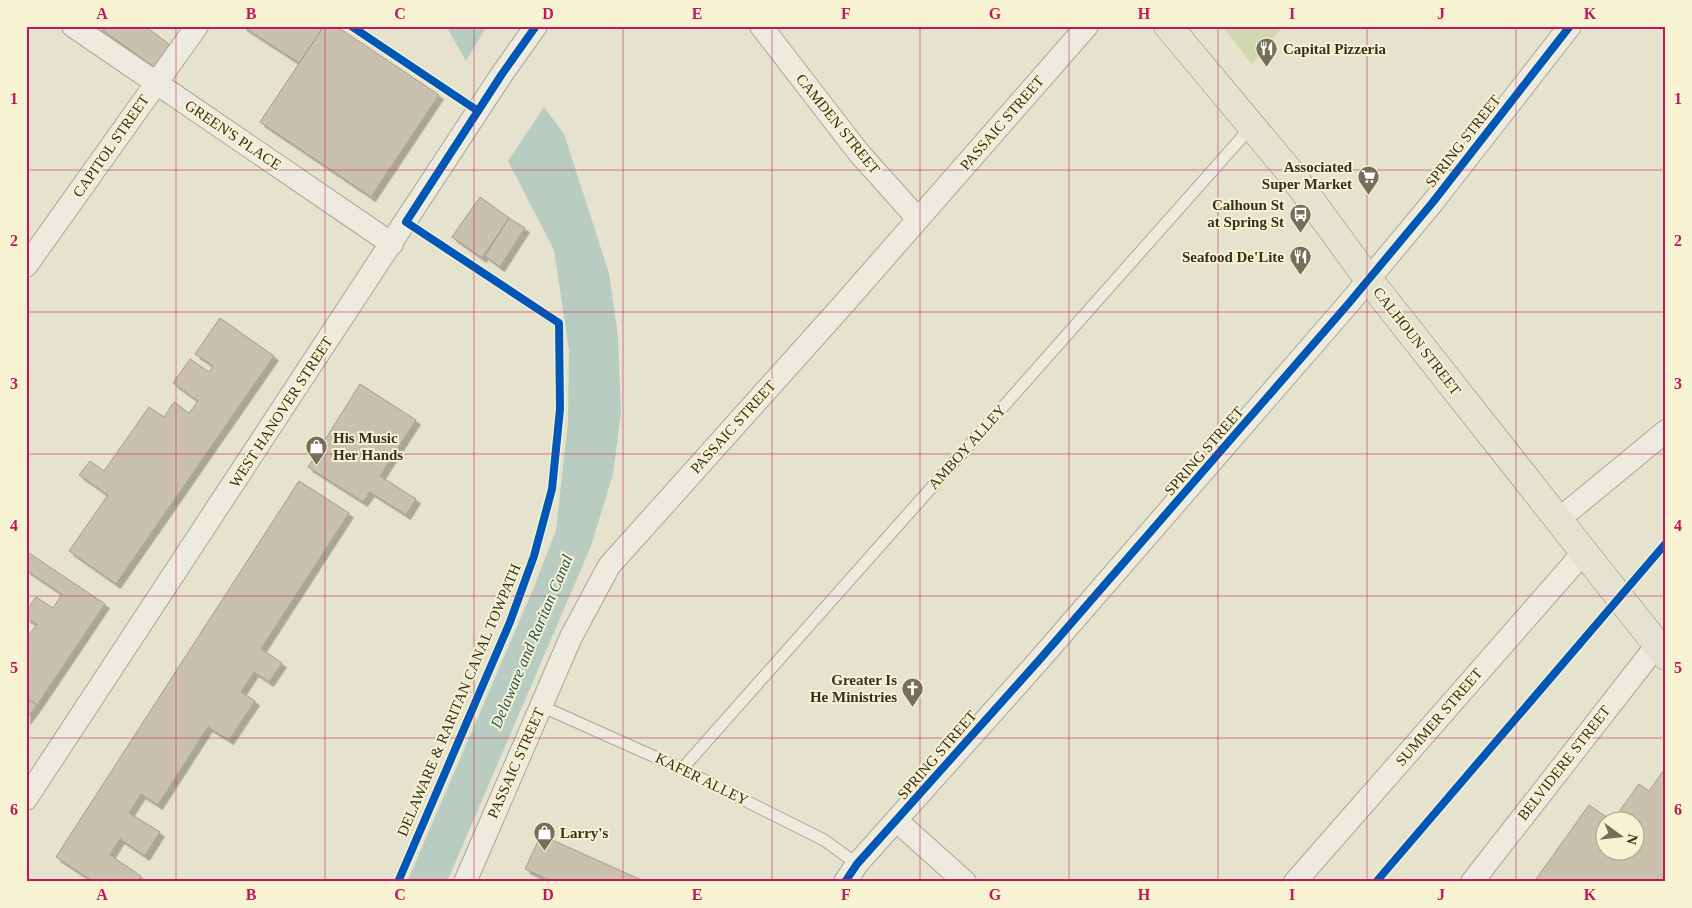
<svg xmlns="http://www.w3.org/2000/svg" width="1692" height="908" viewBox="0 0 1692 908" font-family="'Times New Roman',serif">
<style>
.green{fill:#d0d7af}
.water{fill:#b8ccc2}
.building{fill:#c9c0ae;stroke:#a59d8c;filter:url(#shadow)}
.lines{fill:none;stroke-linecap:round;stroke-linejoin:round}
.service-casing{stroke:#aaa696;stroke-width:13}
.minor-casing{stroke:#aaa696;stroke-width:24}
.primary-casing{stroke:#8f8b7d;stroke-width:29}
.service{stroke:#edebdf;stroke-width:11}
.minor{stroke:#edebdf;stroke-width:22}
.primary{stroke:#e4e2d0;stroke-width:28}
.cycleway-casing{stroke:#f6f2d2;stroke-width:11}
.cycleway{stroke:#0057b8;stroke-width:8}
.grid{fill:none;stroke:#c2185b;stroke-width:1;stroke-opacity:0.55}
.labels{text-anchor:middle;stroke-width:4;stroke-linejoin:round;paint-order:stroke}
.poi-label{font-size:15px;font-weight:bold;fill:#392f1e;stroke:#f6f2d2;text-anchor:end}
.street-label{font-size:15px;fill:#392f1e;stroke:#f6f2d2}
.water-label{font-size:16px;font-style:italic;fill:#2c5559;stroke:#f6f2d2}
.neatline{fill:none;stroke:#c2185b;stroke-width:2}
.grid-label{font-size:16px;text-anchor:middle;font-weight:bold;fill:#c2185b}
</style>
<defs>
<filter id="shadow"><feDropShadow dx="4.5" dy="4.5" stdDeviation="0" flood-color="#0004"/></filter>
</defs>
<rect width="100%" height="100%" fill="#e5e2cd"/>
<path class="green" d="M1222,26H1283L1252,64Z"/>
<path class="water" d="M446,26H487L466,61Z
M544,107L564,134L609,273L618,337L621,412L613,474L591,546L447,882H407L534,587L556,530L568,422L569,350L554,250L508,161Z"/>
<path class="building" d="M97,26H145L170,45L154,67Z
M242,26H324L299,63Z
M324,26H336L439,95L371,197L260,122Z
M480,197L509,218L482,258L452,237Z
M509,218L525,228L500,267L485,256Z
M220,318L274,356L116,584L69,551L108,495L79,475L90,461L104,471L149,407L164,417L174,402L189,413L198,401L173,383L190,359L209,372L213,366L195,354Z
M360,384L416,420L380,476L416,499L406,515L370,492L363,502L308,467Z
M299,481L349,513L261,649L282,663L269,682L254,672L241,692L255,701L229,740L208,727L158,805L141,794L129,813L160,832L145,856L120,839L110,855L141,876L137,882H94L56,857Z
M26,551L105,604L37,705L26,698V633L29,635L37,624L26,618V611L36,597L53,608L62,594L26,570Z
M26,698L37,705L26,720Z
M1666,767V875L1661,882H1534L1589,805L1611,820H1604V850H1634V820H1613L1639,784L1649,791Z
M541,835L646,882H554L525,869Z"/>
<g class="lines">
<defs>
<path id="service" d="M541,706L682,769L824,840L857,864
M682,769L1252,126"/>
<path id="minor" d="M73,26L392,244
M761,26L859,153L918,219
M26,266L197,26
M1558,520L1666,431
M26,799L502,74L536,26
M897,821L965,882
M465,882L571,637L609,566L842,306L1087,26
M845,882L857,864L1041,658L1349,303L1433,202L1570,26
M1295,882L1583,553
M1472,882L1657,645"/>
<path id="primary" d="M1168,26L1290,172L1369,280L1666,656"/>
</defs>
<use href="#service" class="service-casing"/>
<use href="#minor" class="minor-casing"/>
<use href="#primary" class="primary-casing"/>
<use href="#service" class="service"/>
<use href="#minor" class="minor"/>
<use href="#primary" class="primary"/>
<defs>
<path id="cycleway" d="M351,26L478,111
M398,882L510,622L534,556L552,489L560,409L559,323L406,222L502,74L536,26
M845,882L857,864L1041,658L1349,303L1433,202L1570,26
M1376,882L1666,543"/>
</defs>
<use href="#cycleway" class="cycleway-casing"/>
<use href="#cycleway" class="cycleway"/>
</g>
<path class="grid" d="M176,26V882M325,26V882M474,26V882M623,26V882M772,26V882M920,26V882M1069,26V882M1218,26V882M1367,26V882M1516,26V882M26,170H1666M26,312H1666M26,454H1666M26,596H1666M26,738H1666"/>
<defs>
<symbol id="restaurant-pin" viewBox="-11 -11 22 30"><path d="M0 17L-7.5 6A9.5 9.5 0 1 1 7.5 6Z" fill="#756e5b" stroke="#f6f2d2"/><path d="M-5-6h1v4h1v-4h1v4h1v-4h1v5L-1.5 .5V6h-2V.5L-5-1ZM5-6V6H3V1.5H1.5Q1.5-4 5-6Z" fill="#fff"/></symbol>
<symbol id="supermarket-pin" viewBox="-11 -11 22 30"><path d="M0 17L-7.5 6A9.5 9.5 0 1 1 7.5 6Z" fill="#756e5b" stroke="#f6f2d2"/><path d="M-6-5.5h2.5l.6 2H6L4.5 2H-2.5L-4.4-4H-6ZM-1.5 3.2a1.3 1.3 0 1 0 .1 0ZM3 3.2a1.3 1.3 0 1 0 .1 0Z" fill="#fff"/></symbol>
<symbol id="bus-pin" viewBox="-11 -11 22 30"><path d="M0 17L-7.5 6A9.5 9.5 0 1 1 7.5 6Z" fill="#756e5b" stroke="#f6f2d2"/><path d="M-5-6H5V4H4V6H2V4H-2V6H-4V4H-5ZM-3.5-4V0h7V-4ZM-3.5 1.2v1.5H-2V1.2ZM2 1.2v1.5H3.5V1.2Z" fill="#fff"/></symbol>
<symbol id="shop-pin" viewBox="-11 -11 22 30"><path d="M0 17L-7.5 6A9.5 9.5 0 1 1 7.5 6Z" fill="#756e5b" stroke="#f6f2d2"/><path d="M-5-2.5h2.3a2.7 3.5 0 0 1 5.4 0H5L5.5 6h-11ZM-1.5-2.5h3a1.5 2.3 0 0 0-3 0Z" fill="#fff"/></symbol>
<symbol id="church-pin" viewBox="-11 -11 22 30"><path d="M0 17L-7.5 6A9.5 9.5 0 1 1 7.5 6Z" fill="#756e5b" stroke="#f6f2d2"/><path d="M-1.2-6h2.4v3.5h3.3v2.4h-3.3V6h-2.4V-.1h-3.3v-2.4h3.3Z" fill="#fff"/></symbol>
</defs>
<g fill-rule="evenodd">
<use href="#restaurant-pin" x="1254" y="36" width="25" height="34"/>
<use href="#supermarket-pin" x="1356" y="164" width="25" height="34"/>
<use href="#bus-pin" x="1288" y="202" width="25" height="34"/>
<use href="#restaurant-pin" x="1288" y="244" width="25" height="34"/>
<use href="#shop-pin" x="304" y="434" width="25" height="34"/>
<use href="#church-pin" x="900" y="676" width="25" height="34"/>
<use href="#shop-pin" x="532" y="820" width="25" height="34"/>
</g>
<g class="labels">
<g class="poi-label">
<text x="1283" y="54" text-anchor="start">Capital Pizzeria</text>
<text x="1352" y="172">Associated<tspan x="1352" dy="17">Super Market</tspan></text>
<text x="1284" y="210">Calhoun St<tspan x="1284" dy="17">at Spring St</tspan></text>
<text x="1284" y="262">Seafood De'Lite</text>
<text x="333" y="443" text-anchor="start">His Music<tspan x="333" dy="17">Her Hands</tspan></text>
<text x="897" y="685">Greater Is<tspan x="897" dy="17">He Ministries</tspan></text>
<text x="560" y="838" text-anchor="start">Larry's</text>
</g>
<g class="street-label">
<text transform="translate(1002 123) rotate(-49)" y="5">PASSAIC STREET</text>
<text transform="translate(838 124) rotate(51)" y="5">CAMDEN STREET</text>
<text transform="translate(233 135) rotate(34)" y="5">GREEN'S PLACE</text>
<text transform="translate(1463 141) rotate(-52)" y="5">SPRING STREET</text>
<text transform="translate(111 146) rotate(-55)" y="5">CAPITOL STREET</text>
<text transform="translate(1417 341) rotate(52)" y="5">CALHOUN STREET</text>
<text transform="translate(281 412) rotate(-57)" y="5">WEST HANOVER STREET</text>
<text transform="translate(733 427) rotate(-48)" y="5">PASSAIC STREET</text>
<text transform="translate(967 447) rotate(-48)" y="5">AMBOY ALLEY</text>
<text transform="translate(1204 451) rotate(-49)" y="5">SPRING STREET</text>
<text transform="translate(459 700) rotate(-67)" y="5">DELAWARE &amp; RARITAN CANAL TOWPATH</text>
<text transform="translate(1439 717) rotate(-49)" y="5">SUMMER STREET</text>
<text transform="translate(937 755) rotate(-49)" y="5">SPRING STREET</text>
<text transform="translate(516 763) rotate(-66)" y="5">PASSAIC STREET</text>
<text transform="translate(1564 763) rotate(-52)" y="5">BELVIDERE STREET</text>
<text transform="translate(702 779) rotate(26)" y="5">KAFER ALLEY</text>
</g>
<g class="water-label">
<text transform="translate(531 641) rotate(-67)" y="6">Delaware and Raritan Canal</text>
</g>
</g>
<rect width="1692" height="908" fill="none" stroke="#f6f2d2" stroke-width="55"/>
<g transform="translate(1620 836) rotate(105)"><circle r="24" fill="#f6f2d2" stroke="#aaa48a"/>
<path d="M0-4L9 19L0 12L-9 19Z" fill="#756e5b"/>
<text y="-8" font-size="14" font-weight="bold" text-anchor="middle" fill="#392f1e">N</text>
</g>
<rect x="28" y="28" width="1636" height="852" class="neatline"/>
<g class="grid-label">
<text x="102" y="19">A</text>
<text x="251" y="19">B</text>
<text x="400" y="19">C</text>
<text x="548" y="19">D</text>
<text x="697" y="19">E</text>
<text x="846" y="19">F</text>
<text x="995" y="19">G</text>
<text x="1144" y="19">H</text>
<text x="1292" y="19">I</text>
<text x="1441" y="19">J</text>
<text x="1590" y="19">K</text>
<text x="14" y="104">1</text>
<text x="1678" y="104">1</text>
<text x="14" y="246">2</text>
<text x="1678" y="246">2</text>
<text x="14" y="389">3</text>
<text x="1678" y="389">3</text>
<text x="14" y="531">4</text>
<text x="1678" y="531">4</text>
<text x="14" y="673">5</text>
<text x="1678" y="673">5</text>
<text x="14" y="815">6</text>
<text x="1678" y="815">6</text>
<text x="102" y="900">A</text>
<text x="251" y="900">B</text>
<text x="400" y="900">C</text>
<text x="548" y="900">D</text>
<text x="697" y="900">E</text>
<text x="846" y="900">F</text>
<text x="995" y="900">G</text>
<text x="1144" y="900">H</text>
<text x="1292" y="900">I</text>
<text x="1441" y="900">J</text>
<text x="1590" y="900">K</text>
</g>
</svg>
